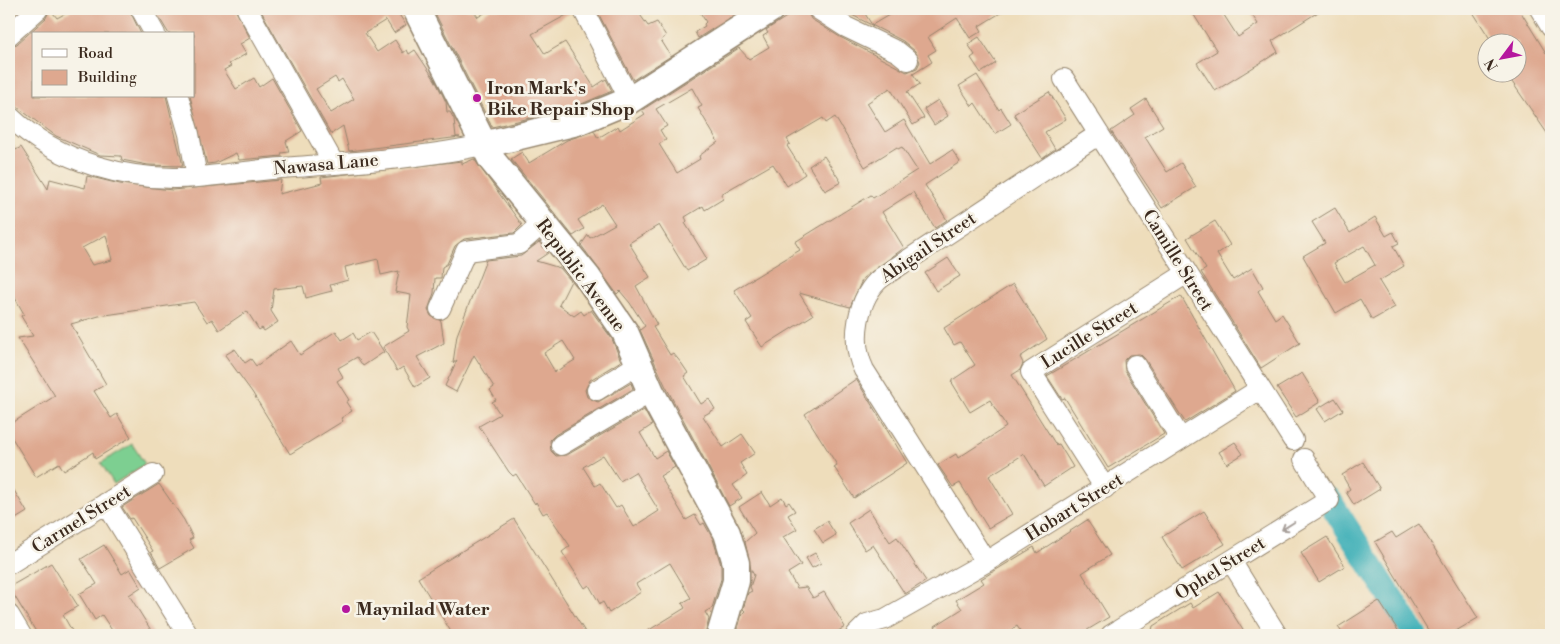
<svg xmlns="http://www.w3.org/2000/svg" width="1560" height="644" viewBox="0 0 1560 644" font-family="'Libre Bodoni',serif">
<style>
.green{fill:#7dcf91;stroke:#5c7c58}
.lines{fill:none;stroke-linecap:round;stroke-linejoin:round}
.river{stroke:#3fb0b8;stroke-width:25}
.building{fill:#dea88f;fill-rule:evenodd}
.minor-casing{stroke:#94846c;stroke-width:22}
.major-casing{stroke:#94846c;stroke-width:29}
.minor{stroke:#fff;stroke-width:20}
.major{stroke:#fff;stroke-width:26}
.oneway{stroke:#a79f9a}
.poi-dot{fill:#b5179e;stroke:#f7f3e8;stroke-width:2}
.labels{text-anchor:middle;stroke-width:5;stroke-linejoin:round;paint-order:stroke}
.poi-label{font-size:18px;font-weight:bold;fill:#3b2a1e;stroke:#f7f3e8;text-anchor:start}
.street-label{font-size:18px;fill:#3b2a1e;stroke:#f7f3e8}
</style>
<rect width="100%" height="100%" fill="#f7f3e8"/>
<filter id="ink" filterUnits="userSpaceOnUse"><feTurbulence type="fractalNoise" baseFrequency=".02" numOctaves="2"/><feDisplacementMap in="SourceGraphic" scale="10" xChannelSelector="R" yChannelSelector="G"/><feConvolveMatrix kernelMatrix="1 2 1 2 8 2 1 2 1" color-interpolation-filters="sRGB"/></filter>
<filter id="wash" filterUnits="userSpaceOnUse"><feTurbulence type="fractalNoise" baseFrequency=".0096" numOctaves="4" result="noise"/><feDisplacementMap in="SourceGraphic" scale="20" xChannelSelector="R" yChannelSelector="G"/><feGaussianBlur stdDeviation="1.12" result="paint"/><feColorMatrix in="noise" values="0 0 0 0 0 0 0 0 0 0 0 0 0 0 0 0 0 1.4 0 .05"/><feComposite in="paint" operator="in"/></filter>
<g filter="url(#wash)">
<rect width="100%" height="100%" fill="#edb"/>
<path class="green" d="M132,444L145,464L114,484L101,463Z"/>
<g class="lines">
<path class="river" d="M1329,500L1415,635"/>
</g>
<g id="blocks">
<path class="building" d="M50,9L57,18L74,9H129L141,34H34V96H166L183,166L148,165L122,160L121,156L100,155L56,136L17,107L9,104V47L17,44L46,18Z
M154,9H235L250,38L240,44L246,54L229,64L231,66L224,70L236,89L254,78L259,87L272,78L302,131L286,141L289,152L281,153L282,156L239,160L236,153L215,163L207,164L190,96H194V34H169Z
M260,9H401L398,13L406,25L394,33L386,20L365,33L377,52L395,40L403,53L407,50L409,54L415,50L435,80L446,102L447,112H450L454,119L456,137H460L349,151L343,126L331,134ZM335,77L338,82L342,79L354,99L331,113L316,89Z
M433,9H472L478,17L491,9H571L572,12L532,34L545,54L565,42L594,87L606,79L612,91L572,108L492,127Z
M596,9H636L648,26L657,22L666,36L661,40L671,56L633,80Z
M698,9H744L698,38L695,32L705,26L704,24L706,22Z
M799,9H806L811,19L840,37L907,72L917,68L920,62L915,51L903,41L840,9H862L872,25L899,9H1007L979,26L982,31L970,38L957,18L928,37L936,50L928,55L932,62L913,74L920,84L907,92L924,118L913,125L890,88L867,103L885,132L904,120L930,164L952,150L960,162L925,185L947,220L935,228L913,192L882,212L904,248L863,278L850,307L799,293L813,315L762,347L746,322L752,318L734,290L800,250L795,242L871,195L873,198L917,170L902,147L898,149L897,147L865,167L835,117L826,123L823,118L787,139L790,144L787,146L805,174L787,186L773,164L721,194L723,199L705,210L703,206L685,217L687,221L685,223L707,259L687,271L659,225L629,243L650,277L636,286L657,325L653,327L670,355L673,353L682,364L688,373L684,376L701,404L709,399L715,409L703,416L710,427L723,447L742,434L755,453L740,463L747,475L733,485L742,498L729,506L665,385L640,330L645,326L630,303L620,291L617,294L581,245L588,235L590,238L615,224L602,204L578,220L584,229L573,236L511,159L522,152L529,163L567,140L594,131L598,138L618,126L620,130L645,114L642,110L739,48L749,59L769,47L763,36L768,33L766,30ZM692,88L702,106L698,108L718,142L699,156L700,159L677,173L659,144L666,140L660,130L667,126L656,109Z
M1190,9H1220L1238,37L1258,24L1248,9H1275L1278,13L1285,9H1323L1272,41L1278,52L1215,91L1197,63L1217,51Z
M1471,9H1519L1546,53L1551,49V139L1508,76L1518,72V42H1492Z
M979,37L996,63L981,73L971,58L975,55L968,44Z
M977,75L999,110L1001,108L1011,124L995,134L975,103L972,106L959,86Z
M1049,92L1066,119L1045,132L1055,149L1042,158L1014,114Z
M1146,99L1163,126L1145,137L1167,172L1181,163L1196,187L1162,208L1111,131L1135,115L1131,109Z
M938,100L948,116L934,125L924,109Z
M9,139L16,150L21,147L48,189L50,179L85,188L87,176L120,184L172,190L281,180L279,194L322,183L321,177L462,161V164L474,159L522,225L514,233L464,239L455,246L447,264L442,267L441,278H435L434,293L428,310L431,316L441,321L444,343L417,357L430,378L415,387L403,367L397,371L383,347L409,331L407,327L411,295L395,292L399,271L381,275L378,259L345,267L348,280L330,285L332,291L320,294L306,298L303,286L274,289L271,311L278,322L264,331L262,328L259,330L247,311L219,330L212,319L207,322L194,302L99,316L71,324L106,384L94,391L111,418L117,414L131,437L95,459L93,452L64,471L59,463L36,477L9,433V425L55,396L18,338L33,336L21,316L24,314L9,287V236L14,233L9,226ZM106,235L112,260L92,265L82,248Z
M824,156L841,182L825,191L809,166Z
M1335,208L1350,233L1375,217L1386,236L1393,232L1399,243L1393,246L1404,266L1379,281L1395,307L1372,320L1360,299L1336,313L1303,256L1325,243L1312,222ZM1364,246L1375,265L1345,282L1334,263Z
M1215,221L1230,245L1217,254L1233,280L1252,268L1263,287L1258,291L1275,319L1282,314L1300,343L1261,368L1201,272L1206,269L1187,238Z
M539,242L548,253L536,261L560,268L571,281L559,305L574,316L581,311L584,315L591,310L612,339L621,361L590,380L585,390L587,397L598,402L631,383L633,389L555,435L550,440L551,451L556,456L567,455L644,410L652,425L640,433L655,458L666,451L675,467L660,476L686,520L695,515L701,525L704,523L713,539L721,565V579L712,608L705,612L709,619L705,635H641L685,608L682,603L691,598L670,563L636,584L641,592L609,613L603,602L600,604L589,585L585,588L562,552L570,546L553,521L547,512L543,514L536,502L535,504L516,474L513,476L509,472L479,426L500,414L492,402L496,400L490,390L494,387L474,355L456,392L445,386L457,360L453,363L457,335L486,260L521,256ZM563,341L575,360L555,372L544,353ZM603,455L620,481L635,472L659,511L634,527L621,505L616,508L600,483L595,486L583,467Z
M948,258L960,276L936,291L925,273Z
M1013,284L1047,339L1020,357L1023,363L1020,370L1012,375L1056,445L1059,444L1073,467L1044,486L1024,454L989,476L1012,514L988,528L960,483L953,487L938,465L956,454L958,458L1006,427L990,400L970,412L951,381L975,365L960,342L954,345L944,328Z
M1181,296L1235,391L1185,422L1145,359L1140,354L1129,355L1124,360L1125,371L1164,434L1108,468L1065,398L1062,399L1047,376Z
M336,331L342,340L353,333L357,340L371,332L384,352L363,366L357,357L338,368L343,377L337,381L349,400L346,402L352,411L341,418L343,421L290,454L252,392L225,355L235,349L245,363L251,359L256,366L291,341L300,355Z
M1302,373L1320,402L1296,417L1277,388Z
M856,379L907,463L854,498L834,467L837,465L805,414Z
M1335,398L1343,410L1325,421L1317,409Z
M1235,442L1243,454L1227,464L1219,452Z
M1363,462L1380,489L1354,505L1346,492L1350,489L1342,475Z
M9,482L27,512L9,523Z
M159,484L184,520L193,538L189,540L194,548L160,568L151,552L153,551L132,518L130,519L122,507Z
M762,492L770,505L782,497L786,504L789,502L795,511L788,515L797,529L783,537L801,565L788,573L797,588L806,587L813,598L824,592L845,627L831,635H736L742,614L745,611L743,609L748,593L752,591L750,587L754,575L751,570L745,542L755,533L739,507Z
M869,509L890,542L897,537L926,581L905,594L873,545L865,550L848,523Z
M1204,511L1225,544L1182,570L1162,537Z
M514,519L587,635H453L418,578Z
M1087,520L1110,555L1082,573L1109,617L1079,635H1023L1017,626L1003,635H941L935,626L962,609L956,600L984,583L981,579L1034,547L1037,553Z
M827,521L836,535L823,543L814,529Z
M1419,524L1478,618L1449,635H1431L1375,542L1392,532L1396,538Z
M1327,537L1345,566L1319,582L1301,553Z
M104,545L122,574L130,569L141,587L129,595L154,635H115L102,615L95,620L79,594L97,584L81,559Z
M815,553L821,563L812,568L806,558Z
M51,563L78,606L63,615L72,631L64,635H38L9,587Z
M1219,592L1246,635H1151L1153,626L1190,603L1193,608Z
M1379,601L1401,635H1344L1338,627Z"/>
</g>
</g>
<g filter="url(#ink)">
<use href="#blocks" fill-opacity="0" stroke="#94846c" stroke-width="1"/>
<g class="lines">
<defs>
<path id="minor" d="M141,9L155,34
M247,9L334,164
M583,9L630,100
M818,9L846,27L898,52L908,60
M1540,9L1551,27
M9,35L38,9
M1064,79L1293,440
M178,96L189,134L197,177
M9,116C58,163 131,183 198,177C230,174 263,169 295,167C358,162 422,158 483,145
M440,309L466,251L519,244L543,223
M1135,365L1181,439
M597,390L639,364
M561,445L651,392
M1105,488L1031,372L1187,273
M106,503L188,635
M1231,561L1277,635
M986,562L864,370C850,342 857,297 882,277L1099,134
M9,564L153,474
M9,615L21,635
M856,635L867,624L885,619L986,562L1260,389
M1111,635L1329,500L1304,459"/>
<path id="major" d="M416,9L491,159L588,278L625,332L651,392L727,533L736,563V581L720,635
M483,145L577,122L630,100L771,9"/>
</defs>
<use href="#minor" class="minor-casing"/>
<use href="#major" class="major-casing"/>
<use href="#minor" class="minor"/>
<use href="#major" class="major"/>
</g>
<defs><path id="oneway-shaft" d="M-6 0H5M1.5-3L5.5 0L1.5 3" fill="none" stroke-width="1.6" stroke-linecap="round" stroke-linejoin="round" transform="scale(1.25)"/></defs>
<use class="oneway" href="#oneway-shaft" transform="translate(1288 526) rotate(148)"/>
</g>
<g class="poi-dot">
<circle cx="477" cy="98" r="5"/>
<circle cx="346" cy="609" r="5"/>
</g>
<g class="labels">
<g class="poi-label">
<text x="487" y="94">Iron Mark's<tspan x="487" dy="21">Bike Repair Shop</tspan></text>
<text x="356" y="615">Maynilad Water</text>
</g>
<g class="street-label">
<text transform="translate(326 164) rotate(-5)" y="6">Nawasa Lane</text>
<text transform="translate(928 247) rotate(-34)" y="6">Abigail Street</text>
<text transform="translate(1178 260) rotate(58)" y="6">Camille Street</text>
<text transform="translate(581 275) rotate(53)" y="6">Republic Avenue</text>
<text transform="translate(1089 335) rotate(-32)" y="6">Lucille Street</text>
<text transform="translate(1074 507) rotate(-32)" y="6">Hobart Street</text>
<text transform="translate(81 519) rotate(-32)" y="6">Carmel Street</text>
<text transform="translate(1220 568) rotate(-32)" y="6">Ophel Street</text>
</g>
</g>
<rect width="1560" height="644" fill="none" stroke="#f7f3e8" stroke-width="30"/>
<rect x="32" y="32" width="162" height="65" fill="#f7f3e8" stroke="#aca397"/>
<rect x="42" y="49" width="25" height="8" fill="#ffffff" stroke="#aca397"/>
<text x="78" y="58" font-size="15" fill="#3b2a1e">Road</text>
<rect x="42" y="70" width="25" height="15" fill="#dea88f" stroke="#aca397"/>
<text x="78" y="82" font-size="15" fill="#3b2a1e">Building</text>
<g transform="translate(1502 58) rotate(238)"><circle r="24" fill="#f7f3e8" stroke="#aca397"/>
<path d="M0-4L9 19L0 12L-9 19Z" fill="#b5179e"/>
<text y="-8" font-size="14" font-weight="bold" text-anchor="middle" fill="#3b2a1e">N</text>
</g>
</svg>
